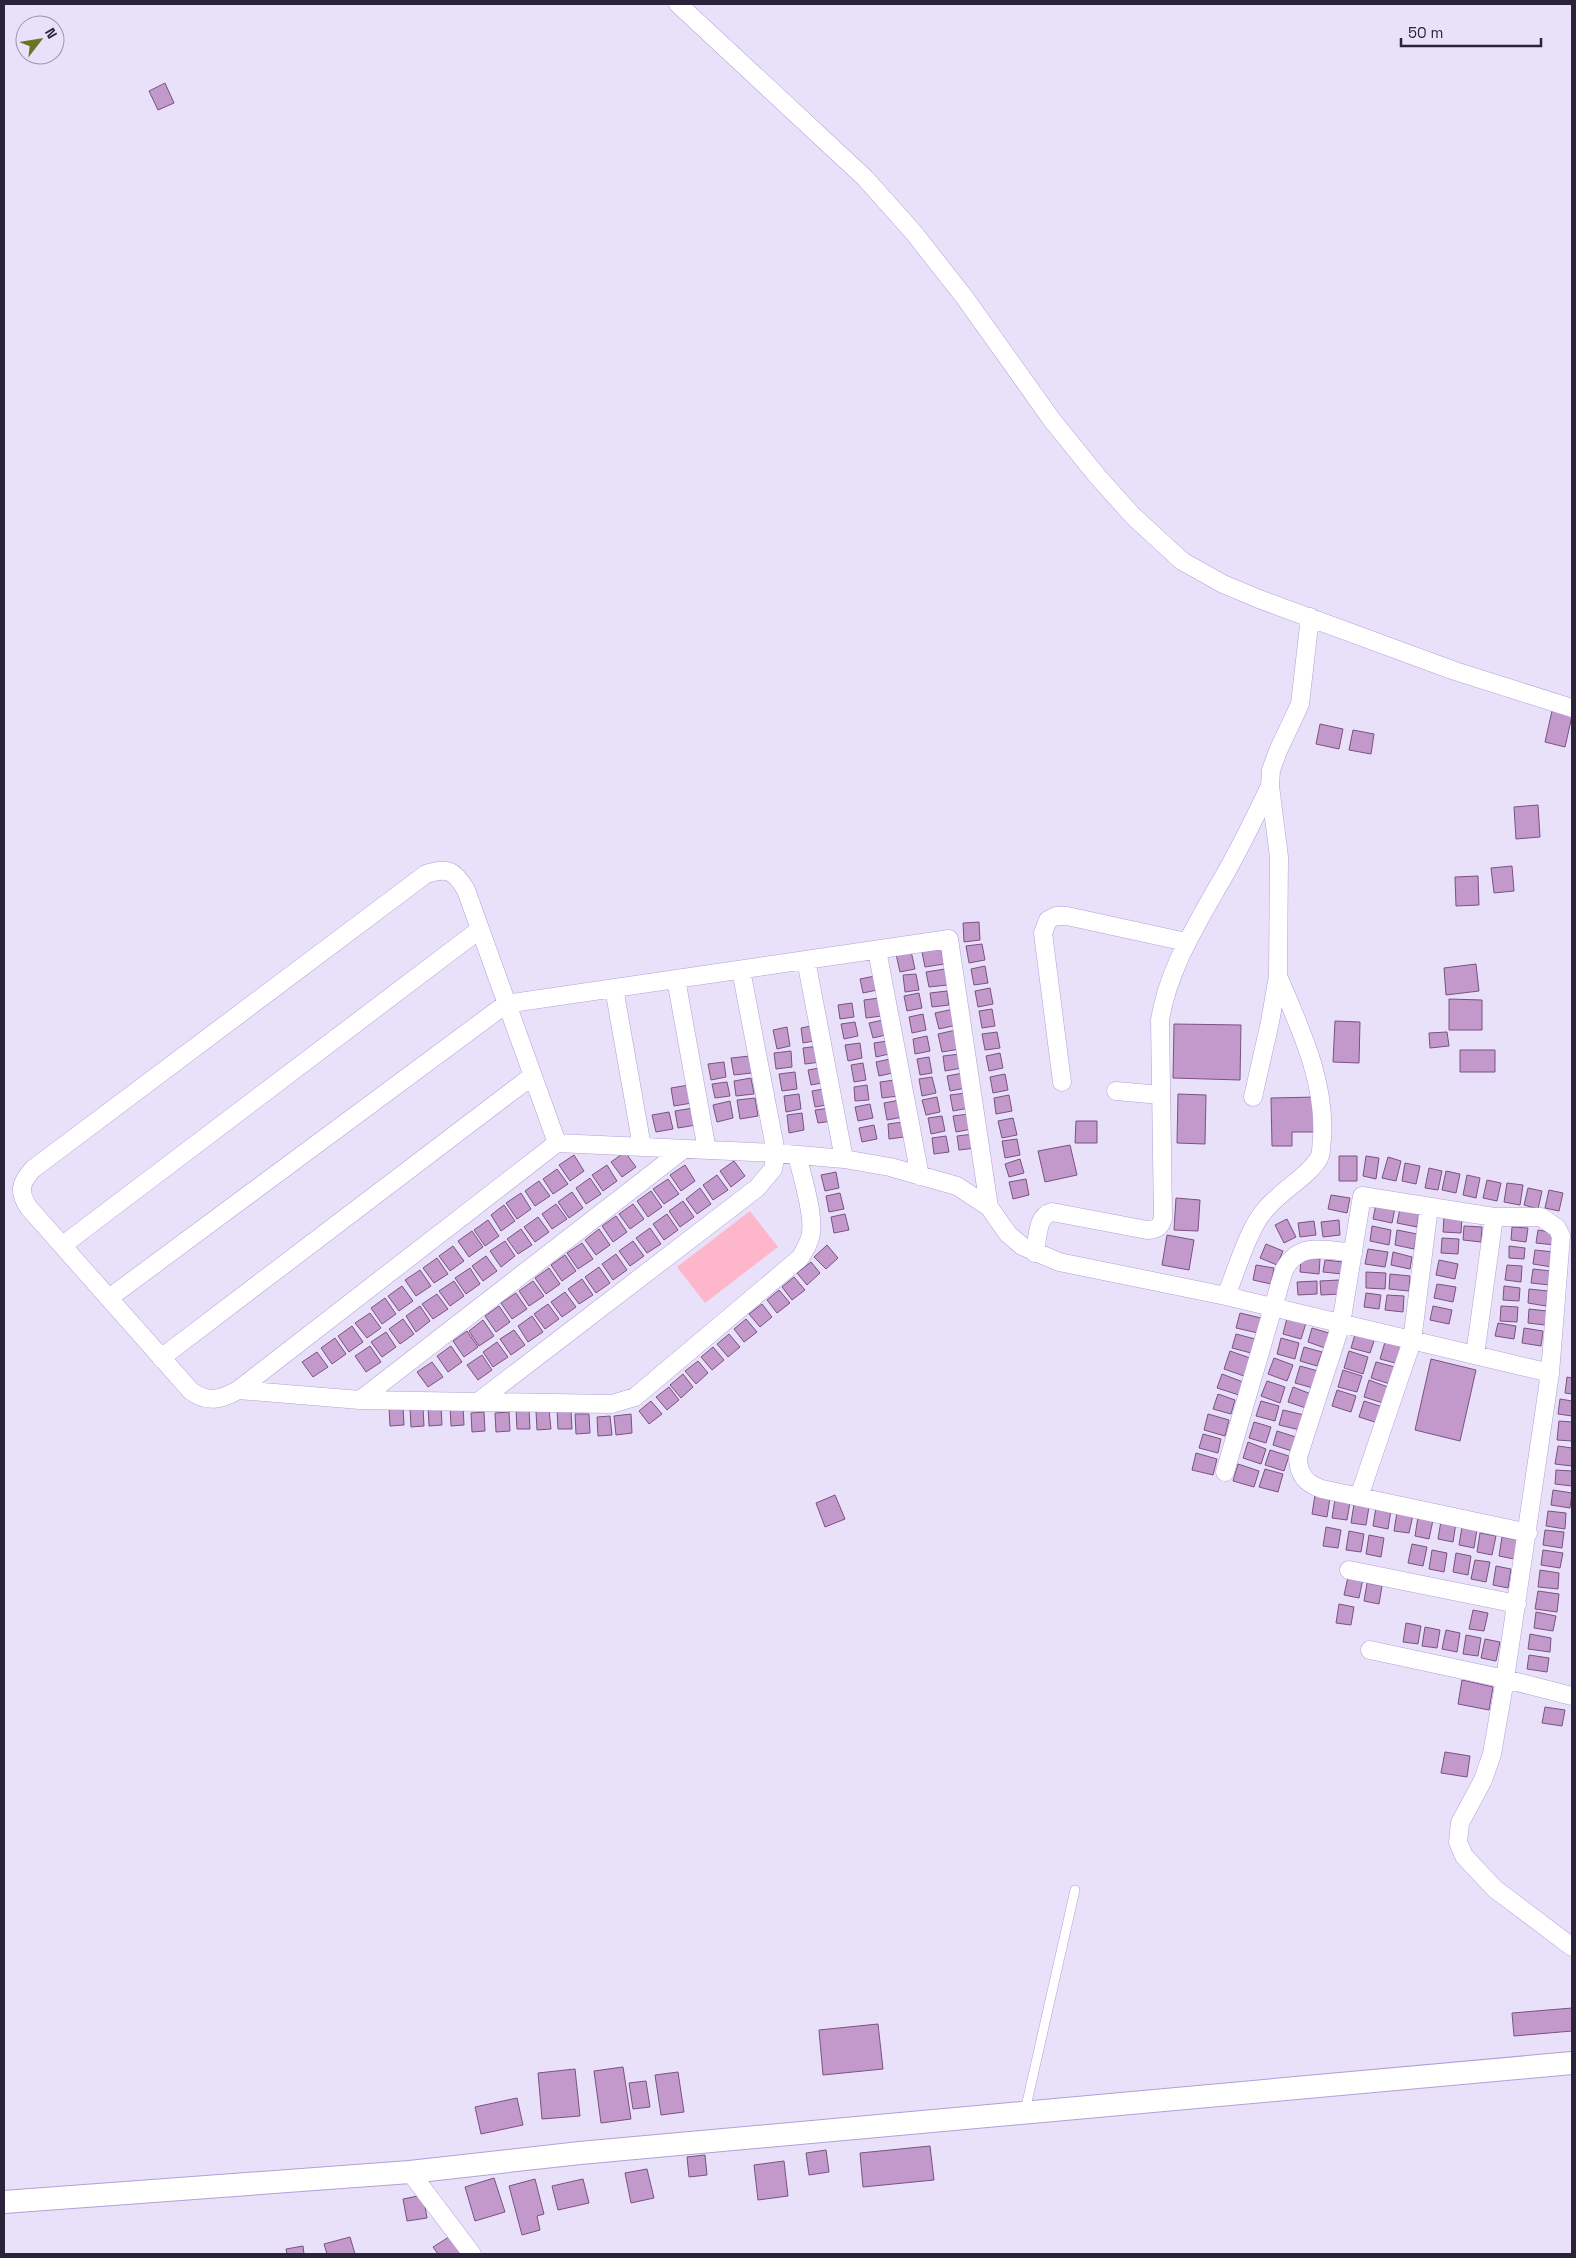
<svg xmlns="http://www.w3.org/2000/svg" width="1576" height="2258" viewBox="0 0 1576 2258" font-family="'Space Grotesk',sans-serif">
<style>
.green{fill:#fdb6ca}
.building{fill:#c399cc;stroke:#795281}
.lines{fill:none;stroke-linecap:round;stroke-linejoin:round}
.service-casing{stroke:#b39fd9;stroke-width:10}
.minor-casing{stroke:#b39fd9;stroke-width:19}
.tertiary-casing{stroke:#b39fd9;stroke-width:24}
.service{stroke:#fff;stroke-width:9}
.minor{stroke:#fff;stroke-width:18}
.tertiary{stroke:#fff;stroke-width:22}
</style>
<rect width="100%" height="100%" fill="#e9e1fa"/>
<path class="green" d="M750,1211L778,1247L705,1303L677,1267Z"/>
<path class="building" d="M165,83L174,103L158,110L149,91Z
M1552,711L1572,716L1565,747L1545,742Z
M1320,724L1343,729L1339,749L1316,744Z
M1353,730L1374,734L1371,754L1349,750Z
M1538,805L1540,837L1516,839L1514,807Z
M1512,866L1514,891L1494,893L1491,868Z
M1478,876L1479,905L1456,906L1455,877Z
M979,922L980,940L964,942L963,923Z
M982,944L985,960L969,963L966,946Z
M941,949L944,964L925,967L922,952Z
M911,951L915,969L900,972L896,954Z
M1476,964L1479,991L1446,995L1444,968Z
M985,966L988,983L974,985L971,969Z
M945,969L947,985L929,987L926,972Z
M916,974L919,990L905,992L903,975Z
M875,976L877,990L863,993L860,979Z
M990,988L993,1004L978,1007L975,991Z
M947,991L949,1005L932,1007L930,993Z
M919,993L922,1008L907,1011L904,996Z
M879,998L882,1016L866,1018L864,1000Z
M1449,999L1482,1000V1030H1449Z
M852,1003L854,1017L840,1019L838,1005Z
M954,1009L957,1025L939,1029L935,1013Z
M992,1009L995,1026L982,1028L979,1011Z
M923,1014L926,1030L912,1033L909,1017Z
M883,1020L886,1035L873,1038L869,1023Z
M1335,1021L1360,1022L1359,1063L1333,1062Z
M855,1022L858,1036L844,1039L841,1024Z
M1174,1024L1241,1025L1240,1080L1173,1078Z
M816,1025L819,1040L803,1043L801,1028Z
M787,1027L790,1046L777,1049L773,1030Z
M956,1030L960,1049L942,1052L938,1034Z
M997,1032L1000,1048L985,1050L982,1034Z
M1447,1032L1449,1046L1430,1048L1429,1033Z
M927,1036L930,1051L915,1054L913,1039Z
M887,1041L889,1054L876,1057L874,1043Z
M860,1043L862,1058L848,1061L845,1045Z
M819,1046L821,1062L805,1064L803,1048Z
M1460,1050H1495V1072H1460Z
M791,1051L792,1067L776,1069L774,1053Z
M1000,1053L1003,1068L989,1071L986,1056Z
M960,1054L962,1068L945,1071L943,1056Z
M750,1056L752,1073L734,1075L731,1058Z
M929,1057L932,1073L920,1075L917,1059Z
M890,1059L893,1073L879,1076L876,1062Z
M724,1062L726,1077L711,1080L708,1064Z
M863,1063L866,1080L854,1082L851,1065Z
M825,1067L827,1082L811,1085L808,1070Z
M795,1072L797,1089L782,1091L779,1074Z
M963,1073L966,1088L950,1091L947,1076Z
M1005,1074L1008,1090L993,1093L990,1077Z
M932,1077L936,1093L922,1096L919,1079Z
M751,1078L754,1094L736,1096L734,1081Z
M895,1080L898,1096L882,1098L880,1082Z
M727,1082L730,1096L715,1098L712,1084Z
M689,1085L692,1103L674,1106L671,1088Z
M867,1085L869,1100L855,1101L854,1087Z
M829,1088L832,1104L815,1107L812,1091Z
M966,1093L969,1108L953,1111L950,1095Z
M799,1094L801,1109L786,1112L784,1096Z
M1178,1094L1206,1095L1205,1144L1177,1143Z
M1009,1095L1012,1111L996,1114L994,1098Z
M937,1097L940,1112L926,1115L922,1100Z
M1316,1097L1317,1132H1292V1146H1272L1271,1098Z
M755,1098L758,1116L740,1119L737,1100Z
M900,1100L903,1117L887,1120L884,1103Z
M730,1101L733,1118L717,1122L713,1105Z
M870,1104L873,1118L858,1121L855,1107Z
M693,1108L696,1125L678,1128L675,1111Z
M830,1108L832,1121L818,1123L815,1110Z
M669,1112L673,1129L656,1132L652,1115Z
M802,1113L804,1130L789,1133L787,1115Z
M969,1114L972,1129L956,1132L953,1116Z
M942,1116L945,1131L931,1134L928,1118Z
M1013,1118L1017,1135L1002,1138L998,1121Z
M1076,1121H1097V1143H1075Z
M903,1122L904,1137L889,1139L888,1124Z
M874,1125L877,1139L862,1142L859,1128Z
M974,1134L976,1148L959,1150L957,1136Z
M946,1136L949,1152L934,1154L932,1138Z
M1017,1139L1020,1155L1005,1158L1002,1141Z
M1070,1145L1077,1175L1045,1182L1038,1151Z
M625,1152L636,1167L622,1177L611,1162Z
M574,1155L584,1171L570,1181L559,1165Z
M1339,1156H1357V1181H1339Z
M1366,1156L1379,1158L1376,1179L1363,1176Z
M1388,1157L1401,1161L1396,1181L1382,1178Z
M1020,1159L1024,1173L1009,1177L1005,1164Z
M734,1161L745,1176L731,1187L720,1171Z
M1405,1163L1420,1166L1416,1184L1402,1181Z
M607,1165L617,1181L603,1191L592,1175Z
M685,1165L695,1181L681,1191L670,1175Z
M1429,1168L1442,1171L1438,1190L1425,1188Z
M557,1169L568,1184L553,1194L543,1179Z
M1446,1171L1460,1174L1456,1193L1442,1190Z
M836,1172L839,1188L825,1191L821,1175Z
M717,1175L728,1190L713,1200L703,1185Z
M1467,1175L1480,1178L1476,1198L1463,1195Z
M590,1178L601,1194L586,1204L576,1188Z
M668,1179L679,1194L664,1204L653,1189Z
M1026,1179L1029,1195L1013,1199L1009,1182Z
M1487,1180L1501,1183L1497,1201L1483,1198Z
M539,1181L550,1196L535,1206L525,1191Z
M1507,1183L1523,1185L1520,1205L1504,1202Z
M700,1188L711,1204L697,1214L686,1199Z
M1528,1188L1542,1191L1538,1209L1524,1205Z
M1549,1190L1563,1193L1559,1211L1545,1208Z
M651,1191L662,1207L648,1217L637,1201Z
M572,1192L583,1208L569,1218L558,1202Z
M521,1193L531,1209L517,1219L506,1203Z
M840,1193L844,1209L829,1212L826,1196Z
M1331,1195L1350,1198L1347,1213L1328,1209Z
M1176,1198L1200,1200L1198,1231L1174,1230Z
M683,1201L694,1217L680,1227L669,1211Z
M556,1204L567,1219L552,1229L542,1214Z
M633,1204L644,1219L630,1229L619,1214Z
M1376,1204L1395,1208L1392,1223L1373,1219Z
M504,1205L515,1221L501,1231L491,1215Z
M1400,1209L1419,1213L1417,1227L1397,1223Z
M667,1214L678,1230L664,1240L653,1224Z
M845,1214L849,1230L834,1233L831,1217Z
M616,1216L627,1232L613,1242L602,1226Z
M538,1217L549,1232L535,1242L524,1227Z
M1444,1217L1462,1218L1461,1233L1443,1232Z
M1287,1219L1296,1237L1284,1243L1275,1225Z
M488,1220L499,1236L485,1246L474,1230Z
M1339,1220L1340,1235L1323,1237L1321,1222Z
M1314,1221L1316,1235L1300,1237L1298,1223Z
M1372,1226L1391,1230L1389,1245L1370,1241Z
M1464,1226L1482,1227L1481,1242L1463,1240Z
M1512,1227L1528,1228L1526,1242L1511,1240Z
M650,1228L661,1244L647,1253L636,1238Z
M521,1229L532,1245L518,1254L507,1239Z
M599,1229L610,1245L596,1255L585,1240Z
M1397,1230L1417,1234L1414,1249L1395,1245Z
M1538,1230L1556,1233L1555,1245L1536,1243Z
M472,1231L483,1247L469,1257L458,1241Z
M1167,1235L1194,1240L1189,1270L1162,1265Z
M1442,1238L1459,1239L1458,1254L1441,1253Z
M505,1241L515,1256L501,1267L490,1251Z
M633,1241L644,1256L630,1266L619,1251Z
M582,1243L593,1259L578,1269L567,1253Z
M1266,1244L1283,1251L1277,1265L1260,1258Z
M827,1245L838,1258L826,1269L814,1257Z
M453,1246L464,1261L450,1271L439,1256Z
M1509,1246L1525,1248L1524,1259L1509,1258Z
M1368,1249L1388,1252L1385,1267L1365,1264Z
M1535,1250L1554,1252L1552,1267L1533,1264Z
M1393,1252L1412,1257L1410,1269L1391,1265Z
M616,1254L627,1270L613,1280L602,1264Z
M565,1255L576,1271L562,1281L551,1265Z
M486,1256L497,1271L483,1281L472,1266Z
M1301,1257L1320,1259L1319,1274L1300,1272Z
M437,1258L448,1274L434,1283L423,1268Z
M1325,1260L1343,1262L1342,1274L1323,1272Z
M1439,1260L1458,1264L1455,1279L1436,1275Z
M811,1262L820,1273L807,1285L797,1273Z
M1256,1265L1274,1268L1271,1284L1253,1280Z
M1507,1265L1522,1266L1521,1282L1505,1280Z
M599,1267L610,1283L596,1293L585,1277Z
M470,1268L480,1284L466,1294L455,1278Z
M549,1268L560,1284L546,1294L535,1278Z
M1533,1269L1551,1271L1550,1285L1531,1283Z
M420,1270L431,1286L416,1296L405,1280Z
M1366,1272L1386,1273L1385,1289L1366,1288Z
M1390,1274L1410,1276L1409,1291L1389,1289Z
M794,1277L805,1290L792,1300L782,1287Z
M582,1279L593,1295L579,1304L568,1289Z
M1339,1280L1340,1294L1321,1295L1320,1281Z
M454,1281L464,1296L450,1306L439,1291Z
M533,1281L544,1296L529,1306L519,1291Z
M1317,1281V1294L1298,1295L1297,1282Z
M1437,1284L1456,1287L1453,1302L1434,1298Z
M402,1286L413,1301L399,1311L388,1296Z
M1504,1286L1520,1288L1519,1301L1503,1300Z
M1529,1289L1548,1291L1546,1306L1528,1303Z
M779,1290L790,1303L777,1313L767,1300Z
M565,1292L576,1307L562,1317L551,1302Z
M516,1293L527,1309L512,1319L501,1303Z
M1366,1293L1381,1295L1379,1309L1364,1307Z
M437,1294L448,1309L433,1319L422,1304Z
M1387,1295L1404,1296L1403,1312L1385,1310Z
M385,1298L396,1314L382,1324L371,1308Z
M548,1304L559,1319L545,1329L534,1314Z
M762,1304L772,1317L760,1327L749,1314Z
M420,1306L430,1321L416,1332L406,1316Z
M499,1306L510,1322L496,1332L485,1316Z
M1433,1306L1452,1310L1449,1324L1430,1320Z
M1501,1306L1518,1307L1517,1322L1500,1321Z
M1529,1309L1547,1311L1545,1325L1528,1323Z
M370,1313L381,1328L367,1338L355,1323Z
M1240,1313L1261,1318L1258,1333L1236,1328Z
M532,1316L543,1332L528,1342L518,1326Z
M1287,1318L1306,1323L1301,1339L1283,1334Z
M403,1319L414,1334L400,1344L389,1329Z
M746,1319L757,1332L744,1342L734,1329Z
M483,1320L494,1336L479,1346L469,1331Z
M1498,1323L1516,1326L1514,1339L1495,1336Z
M352,1326L363,1342L349,1352L338,1336Z
M1312,1328L1329,1333L1325,1348L1308,1342Z
M1524,1328L1543,1331L1541,1346L1522,1343Z
M514,1330L525,1345L511,1355L500,1339Z
M467,1331L478,1347L464,1357L453,1341Z
M1356,1331L1375,1338L1370,1353L1351,1348Z
M386,1332L396,1347L382,1357L371,1342Z
M729,1334L740,1347L728,1357L717,1344Z
M1236,1334L1255,1339L1251,1353L1232,1348Z
M335,1338L346,1354L332,1364L321,1348Z
M1281,1338L1299,1343L1295,1359L1277,1354Z
M497,1342L508,1357L493,1367L483,1352Z
M1385,1342L1404,1348L1399,1364L1380,1359Z
M370,1346L381,1362L366,1372L355,1356Z
M451,1346L462,1362L448,1372L437,1356Z
M713,1347L724,1360L712,1370L701,1357Z
M1304,1347L1322,1352L1317,1366L1300,1361Z
M1230,1351L1250,1358L1244,1376L1224,1369Z
M1349,1351L1368,1357L1363,1374L1344,1368Z
M317,1352L328,1367L313,1377L302,1362Z
M482,1355L492,1370L478,1380L467,1365Z
M1274,1358L1293,1365L1287,1381L1268,1374Z
M1431,1359L1476,1370L1460,1441L1415,1430Z
M698,1361L708,1373L696,1384L685,1371Z
M432,1362L443,1377L428,1387L417,1372Z
M1376,1362L1395,1367L1390,1384L1371,1378Z
M1300,1366L1318,1371L1313,1388L1295,1383Z
M1343,1370L1362,1376L1357,1392L1338,1387Z
M683,1374L693,1387L681,1398L670,1385Z
M1222,1374L1243,1382L1239,1395L1217,1388Z
M1567,1377L1572,1378V1394L1565,1393Z
M1369,1380L1388,1387L1383,1403L1364,1397Z
M1267,1381L1285,1387L1280,1403L1261,1396Z
M669,1387L679,1400L667,1410L656,1397Z
M1293,1387L1311,1394L1306,1408L1288,1402Z
M1337,1390L1356,1396L1351,1412L1332,1406Z
M1218,1394L1235,1400L1231,1414L1213,1409Z
M1560,1399L1572,1401V1416L1558,1414Z
M651,1401L662,1414L649,1424L639,1411Z
M1261,1401L1279,1406L1275,1421L1256,1416Z
M1364,1401L1383,1407L1378,1423L1359,1417Z
M403,1406L404,1425L390,1426L389,1407Z
M428,1406H441L442,1425L429,1426Z
M450,1406H463L464,1425L451,1426Z
M423,1407L424,1426L411,1427L410,1408Z
M529,1409L530,1429H517L516,1410Z
M549,1410L551,1429L537,1430L536,1411Z
M557,1410H571L572,1429H558Z
M1283,1410L1304,1415L1300,1430L1279,1425Z
M484,1412L485,1431L472,1432L471,1413Z
M509,1412L510,1431L496,1432L495,1413Z
M575,1414H589L590,1433L576,1434Z
M631,1414L632,1433L616,1435L614,1416Z
M1208,1414L1229,1420L1225,1436L1204,1430Z
M610,1416L612,1435L598,1436L597,1417Z
M1559,1421L1572,1422V1441L1557,1440Z
M1254,1422L1271,1427L1266,1443L1249,1438Z
M1277,1431L1296,1437L1292,1451L1273,1445Z
M1203,1434L1221,1439L1218,1453L1199,1448Z
M1248,1442L1266,1449L1261,1464L1243,1458Z
M1558,1446L1572,1448V1466L1555,1464Z
M1270,1450L1289,1456L1284,1471L1265,1465Z
M1196,1453L1217,1459L1213,1475L1192,1470Z
M1238,1464L1259,1471L1254,1487L1233,1481Z
M1265,1469L1283,1474L1278,1492L1259,1487Z
M1556,1470L1572,1471V1486L1555,1484Z
M1553,1490L1572,1493L1570,1508L1551,1505Z
M835,1495L845,1519L825,1527L816,1503Z
M1315,1495L1330,1498L1327,1517L1312,1514Z
M1335,1499L1350,1502L1347,1520L1332,1518Z
M1354,1504L1369,1507L1366,1525L1351,1523Z
M1376,1507L1391,1510L1388,1529L1373,1526Z
M1548,1511L1566,1513L1565,1529L1546,1526Z
M1397,1512L1413,1515L1409,1533L1394,1531Z
M1418,1517L1433,1520L1429,1539L1415,1536Z
M1441,1521L1456,1523L1453,1542L1438,1539Z
M1326,1527L1341,1530L1338,1548L1323,1546Z
M1462,1527L1477,1529L1474,1548L1459,1545Z
M1545,1530L1564,1532L1562,1548L1543,1545Z
M1349,1531L1364,1534L1361,1552L1346,1550Z
M1480,1533L1496,1536L1492,1555L1477,1552Z
M1369,1535L1384,1538L1381,1557L1366,1554Z
M1502,1537L1517,1540L1514,1559L1499,1556Z
M1412,1544L1427,1547L1423,1566L1408,1563Z
M1432,1550L1447,1553L1444,1572L1429,1569Z
M1543,1550L1563,1553L1560,1568L1541,1565Z
M1456,1553L1471,1556L1468,1575L1453,1572Z
M1475,1560L1490,1562L1486,1582L1471,1579Z
M1496,1566L1511,1569L1508,1588L1493,1585Z
M1540,1570L1559,1573L1558,1589L1538,1587Z
M1348,1577L1363,1579L1359,1598L1344,1595Z
M1367,1583L1382,1586L1379,1604L1364,1601Z
M1538,1591L1559,1594L1557,1612L1535,1609Z
M1339,1604L1354,1607L1351,1625L1336,1623Z
M1473,1610L1488,1613L1484,1631L1469,1629Z
M1536,1612L1556,1616L1553,1631L1534,1628Z
M1406,1623L1421,1626L1418,1644L1403,1642Z
M1425,1627L1440,1630L1437,1648L1422,1646Z
M1446,1630L1460,1633L1457,1652L1442,1649Z
M1530,1634L1551,1638L1550,1652L1528,1649Z
M1466,1635L1481,1638L1478,1656L1463,1654Z
M1485,1639L1500,1642L1496,1661L1481,1658Z
M1529,1655L1549,1658L1547,1672L1527,1669Z
M1462,1680L1493,1687L1489,1710L1458,1704Z
M1545,1707L1565,1710L1562,1726L1542,1723Z
M1445,1752L1470,1756L1467,1777L1441,1773Z
M1572,2008V2031L1514,2036L1512,2013Z
M878,2024L883,2069L823,2075L819,2030Z
M623,2067L631,2119L601,2123L594,2071Z
M575,2069L580,2116L542,2119L538,2073Z
M678,2072L684,2112L661,2115L655,2075Z
M646,2081L650,2107L633,2109L629,2083Z
M517,2098L523,2125L481,2134L475,2107Z
M930,2146L934,2180L863,2187L860,2153Z
M826,2150L829,2172L809,2175L806,2153Z
M705,2155L707,2175L689,2177L687,2157Z
M784,2161L788,2196L758,2200L754,2165Z
M647,2169L654,2198L631,2203L625,2173Z
M494,2178L505,2212L475,2221L465,2187Z
M535,2179L544,2214L537,2216L540,2230L522,2235L509,2186Z
M583,2179L589,2203L558,2210L552,2186Z
M423,2195L427,2218L407,2221L403,2199Z
M452,2235L464,2254H438L433,2247Z
M350,2237L355,2254H327L324,2244Z
M303,2246L304,2254H287L286,2249Z"/>
<g class="lines">
<defs>
<path id="service" d="M1025,2111L1075,1890"/>
<path id="minor" d="M678,4L865,178L914,233L965,298L1052,420L1098,477L1133,516L1182,561L1223,584L1259,599L1455,671L1572,708
M877,950L920,1176
M806,960L844,1159
M676,979L707,1150
M614,988L642,1147
M1062,1082L1043,933L1048,920L1056,916H1067L1186,942
M1116,1091L1161,1095
M1253,1097L1270,1022L1278,976L1279,857L1270,786L1271,770L1278,751L1300,704L1310,617
M557,1143L466,890C454,870 448,867 426,874L33,1169C20,1183 18,1192 29,1208L191,1391C207,1403 221,1400 238,1390L557,1143L776,1153L844,1159L890,1167L957,1186L989,1207L1008,1234L1022,1246L1059,1262L1226,1296L1550,1373
M63,1245L479,930
M1035,1253C1038,1239 1036,1216 1052,1212L1147,1230C1156,1230 1161,1227 1163,1218L1160,1020C1168,971 1193,931 1217,888C1237,855 1253,821 1270,786
M1226,1296C1236,1272 1248,1229 1265,1210C1279,1192 1310,1175 1319,1158C1322,1153 1321,1145 1322,1139C1326,1082 1300,1028 1278,976
M109,1298L506,1004L949,939L989,1207
M1475,1355L1494,1217
M161,1358L532,1076
M238,1390L360,1400L612,1404L635,1397L800,1258C805,1250 810,1242 811,1233C814,1214 802,1175 797,1156
M360,1400L684,1149
M478,1402L757,1188L773,1169L776,1153L741,970
M1225,1472L1284,1270C1299,1241 1326,1250 1353,1253
M1359,1497L1412,1341L1429,1207
M1528,1533L1322,1489C1306,1484 1298,1474 1298,1457L1341,1324L1362,1196L1494,1217H1541L1557,1228L1561,1236L1550,1373L1505,1679L1492,1754L1483,1780L1460,1823L1458,1842L1464,1856L1495,1889L1572,1947
M1349,1570L1517,1604
M1370,1650L1505,1679L1572,1696
M410,2172L472,2254"/>
<path id="tertiary" d="M4,2202L410,2172L580,2153L1572,2063"/>
</defs>
<use href="#service" class="service-casing"/>
<use href="#minor" class="minor-casing"/>
<use href="#tertiary" class="tertiary-casing"/>
<use href="#service" class="service"/>
<use href="#minor" class="minor"/>
<use href="#tertiary" class="tertiary"/>
</g>
<rect width="1576" height="2258" fill="none" stroke="#2b2339" stroke-width="10"/>
<g transform="translate(40 40) rotate(59)"><circle r="24" fill="#e9e1fa" stroke="#9d95ad"/>
<path d="M0-4L9 19L0 12L-9 19Z" fill="#657624"/>
<text y="-8" font-size="14" font-weight="bold" text-anchor="middle" fill="#2b2339">N</text>
</g>
<path d="M1401 38v8h140v-8" fill="none" stroke="#2b2339" stroke-width="2.5"/>
<text x="1408" y="38" font-size="15" fill="#2b2339" stroke="#e9e1fa" stroke-width="4" paint-order="stroke">50 m</text>
</svg>
